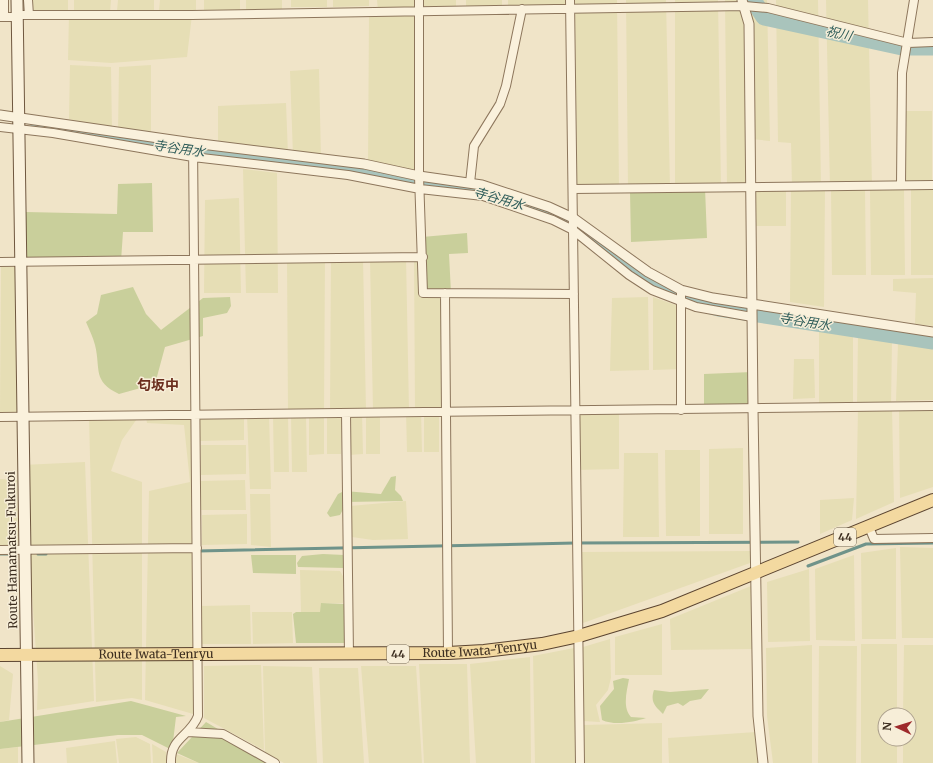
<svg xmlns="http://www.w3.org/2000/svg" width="933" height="763" viewBox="0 0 933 763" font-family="Merriweather,'Noto Sans JP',serif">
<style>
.farmland{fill:#e6deb5}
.green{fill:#c9cf9b}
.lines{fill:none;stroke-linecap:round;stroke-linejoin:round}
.stream{stroke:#6f938a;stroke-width:3}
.river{stroke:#a9c4bc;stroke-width:17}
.minor-casing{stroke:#8d765c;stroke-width:10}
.tertiary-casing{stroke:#8d765c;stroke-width:11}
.secondary-casing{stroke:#6f573f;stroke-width:13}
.primary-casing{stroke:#5b4430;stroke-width:14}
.minor{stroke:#faf1dc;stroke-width:8}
.tertiary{stroke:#faf1dc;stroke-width:9}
.secondary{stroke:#faf1dc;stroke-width:11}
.primary{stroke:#f3d9a0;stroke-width:12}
.labels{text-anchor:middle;stroke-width:3;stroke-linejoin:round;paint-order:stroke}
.shield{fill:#f7eed8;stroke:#756857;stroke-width:1}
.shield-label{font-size:11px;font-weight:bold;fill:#3d2e20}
.street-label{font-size:12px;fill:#3d2e20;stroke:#f7eed8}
.water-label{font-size:13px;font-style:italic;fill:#2f5d5a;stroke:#f7eed8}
.quarter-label{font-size:14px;font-weight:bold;fill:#6b2e1e;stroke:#f7eed8}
</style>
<rect width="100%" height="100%" fill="#f0e4c8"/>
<path class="farmland" d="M31,0H68V13H32Z
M74,0H111L110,13H74Z
M118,0H154V11H117Z
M160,0H196V11H159Z
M204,0H240V12H204Z
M246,0H282V12H246Z
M291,0H327V7H291Z
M333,0H369V6L333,7Z
M377,0H414L419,176L368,165L369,15L378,11Z
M419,0H456V11H420Z
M466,0H502V8H466Z
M508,0H570V9L508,8Z
M575,0H617L619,188L577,189Z
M626,0H666L670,188H628Z
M675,0H718L721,188H675Z
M725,0H767L770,141L751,139L750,187H786V226H751L750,188H727Z
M776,0H818L821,187H792L791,143L778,142Z
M826,0H868L872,186L830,187Z
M69,15H192L187,57L111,63L68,60Z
M70,65L111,67L112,131L69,119Z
M151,65V137L118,132L119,67Z
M319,69L321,159L293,156L290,71Z
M286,103L288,155L218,147V106Z
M904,111H932V181H901Z
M243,169L277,173L278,293H246Z
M933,189V275H911V190Z
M825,190L824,307L790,302L791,191Z
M831,190H865L866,275H832Z
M870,190H904L905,275H871Z
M239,198L241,293H204L205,200Z
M414,252L423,257L445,293V411L439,412V452H424V411H421L422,452H407L406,411H373L370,258L406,257L409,411H415Z
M325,258L324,412H288L287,259Z
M331,258H363L366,411H330Z
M1,262H21L23,417L0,413Z
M933,278V326L915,324L916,293L893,291V279Z
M648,297L649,370L610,371L612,298Z
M653,297L681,307V369L653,370Z
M819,327L853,333V408H819Z
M858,334L892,340L891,407L857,408Z
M898,343L933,349V400L896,401Z
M794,359H814L815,398L793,399Z
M858,408H892L894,502L856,519Z
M899,408L933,409V487L900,498Z
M244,410V440L199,441V411Z
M576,410H619V469L576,470Z
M324,413V454L309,455V414Z
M327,413H342L341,454H327Z
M347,413H362L363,454L348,455Z
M366,413H380V454H366Z
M269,414L271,489H250L247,415Z
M288,414L289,472H274L273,415Z
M306,414L307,472H292L291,415Z
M196,415L193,714L145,700L149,491L190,482L184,425L147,423L146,416Z
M89,416H139L122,440L111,471L142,482V700L132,698L96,702Z
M201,445H246V474L201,475Z
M743,448V534H709V449Z
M665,450H700V536H666Z
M624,453H658L659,537H623Z
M85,462L94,701L37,710L38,681L23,465Z
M0,479L17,480L18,550H0Z
M245,480L246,510H200V481Z
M250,494H270L271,547L251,545Z
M854,498L852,520L820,534V500Z
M406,501L408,539L373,540L352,537L350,506Z
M247,514V544L202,545V515Z
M900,547L933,548V638H902Z
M896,548V639H862L861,553Z
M750,551V563L583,623L582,552Z
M854,555L855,641L816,640L815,569Z
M809,569L810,641L768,642L767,582Z
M300,570L340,571L344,578L343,603H321V612H301Z
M751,586L752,649L671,650L670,619Z
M250,605L251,644H201V606Z
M252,612H292L293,643L253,644Z
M662,624V675H615V637Z
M610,639L611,678L608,690L596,705L600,722L583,721V647Z
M861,644H897V715H885V739H897V763H861Z
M812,645V763H773L767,716L766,648Z
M904,645H933V763H903V739H909V715H903Z
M819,646H857L856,763H818Z
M574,648L577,763H535L533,656Z
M530,657L531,763H476L470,664Z
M467,664L470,763H424L419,664Z
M261,665V666L264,750L204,718V666Z
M0,666L13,674L9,720L0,722Z
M263,666L312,667L317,763H284L265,753Z
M361,666H416L422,763H369Z
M319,668H358L364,763H323Z
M662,723V763H580L584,725Z
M756,732L761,763H669L668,738Z
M136,737L150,744L151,763H119L116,739Z
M115,741L117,763H67L66,748Z
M152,744L166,752L167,763H153Z
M18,747V763H0V749Z
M176,754L199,763H175Z"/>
<path class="green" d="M152,183L153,232H123L121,261L21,262L26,212L117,214L118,184Z
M705,188L707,238L631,242L630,192Z
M467,233L468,253L449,254L451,293H423L422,237Z
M133,287L146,314L161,330L203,298L230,297L231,306L227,313L203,318V336L165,347L155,384L119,394C92,381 101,369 95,345C93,337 89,329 86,322L97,314L101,295Z
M752,372L753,409L704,410V374Z
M396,476L395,490L401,496L403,501L347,502L340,515L330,517L327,513L338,494L344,491L381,494L391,477Z
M323,554L344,555V568L298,567L297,563L302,556Z
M251,555H296V574L253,573Z
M321,603L344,604L346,643H296L293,614L296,612H320Z
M623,678L629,679C627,691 622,707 631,717L646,718C634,722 615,726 602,720L600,706L614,689L613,681Z
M709,689L701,699L690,701L683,706L678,703L667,706L663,714C655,706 650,702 654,690L670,692Z
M131,701L186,716L176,717L172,750L142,735H118L0,749V722Z
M206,722L276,763H199L177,753Z"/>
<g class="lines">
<path class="stream" d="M198,551L575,543L798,542
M0,554H11
M38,554H46
M808,566L866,544L933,543"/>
<path class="river" d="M753,0L764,17L902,47H933
M39,126L196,151L346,169L429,184L478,190L555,214L570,223L648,281L689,300L719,308L933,341"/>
<defs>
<path id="minor" d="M28,0L29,15
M419,0V176L423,293L574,294
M570,0L580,763
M18,15H192L745,6L768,8L908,43L933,42
M0,17H18
M4,17V0
M0,127L53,133L193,157L348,175L420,189L483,196L553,220L573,230L629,275L652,290L696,307L752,317
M470,183L474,146L500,104L506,86L522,9
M901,185L902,73L914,0
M573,189L933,185
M0,262L423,257
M681,290V410
M445,293L448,653
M346,413L349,655
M0,417L933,406
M869,527L874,539L933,538
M0,550L197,548
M188,732L223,734L275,763
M171,763C170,737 190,737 198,716L193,143"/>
<path id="tertiary" d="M742,0L749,24L753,409L758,716L763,763
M0,115L193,143L364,164L419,176L482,185L549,207L573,218L648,272L681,290L713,298L933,332"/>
<path id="secondary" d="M17,0L28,763"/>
<g id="primary">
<path id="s1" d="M0,655L448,653L484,651L542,644L579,636L662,611L933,500"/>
</g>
</defs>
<use href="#minor" class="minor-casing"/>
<use href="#tertiary" class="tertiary-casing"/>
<use href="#secondary" class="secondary-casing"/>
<use href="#primary" class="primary-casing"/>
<use href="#minor" class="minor"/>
<use href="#tertiary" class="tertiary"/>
<use href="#secondary" class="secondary"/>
<use href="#primary" class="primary"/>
</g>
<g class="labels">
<g class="shield">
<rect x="834" y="528" width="22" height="18" rx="3"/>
<rect x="387" y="645" width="22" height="18" rx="3"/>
</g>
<g class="shield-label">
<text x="845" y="541">44</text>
<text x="398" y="658">44</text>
</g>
<g class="street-label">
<text transform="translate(12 550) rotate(-91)" y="4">Route Hamamatsu-Fukuroi</text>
<text dy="4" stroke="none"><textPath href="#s1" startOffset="480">Route Iwata-Tenryu</textPath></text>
<text dy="4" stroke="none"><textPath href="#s1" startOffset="156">Route Iwata-Tenryu</textPath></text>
</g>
<g class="water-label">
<text transform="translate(839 33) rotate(13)" y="5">祝川</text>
<text transform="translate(179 148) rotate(8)" y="5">寺谷用水</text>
<text transform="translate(499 198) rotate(16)" y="5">寺谷用水</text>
<text transform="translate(805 321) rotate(9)" y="5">寺谷用水</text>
</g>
<g class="quarter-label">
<text x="158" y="390">匂坂中</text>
</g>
</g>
<g transform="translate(897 727) rotate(274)"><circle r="19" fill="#f7eed8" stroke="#ada18e"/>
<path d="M0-3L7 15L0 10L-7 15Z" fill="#9e2a2b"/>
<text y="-6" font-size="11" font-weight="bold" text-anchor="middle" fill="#3d2e20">N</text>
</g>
</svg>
